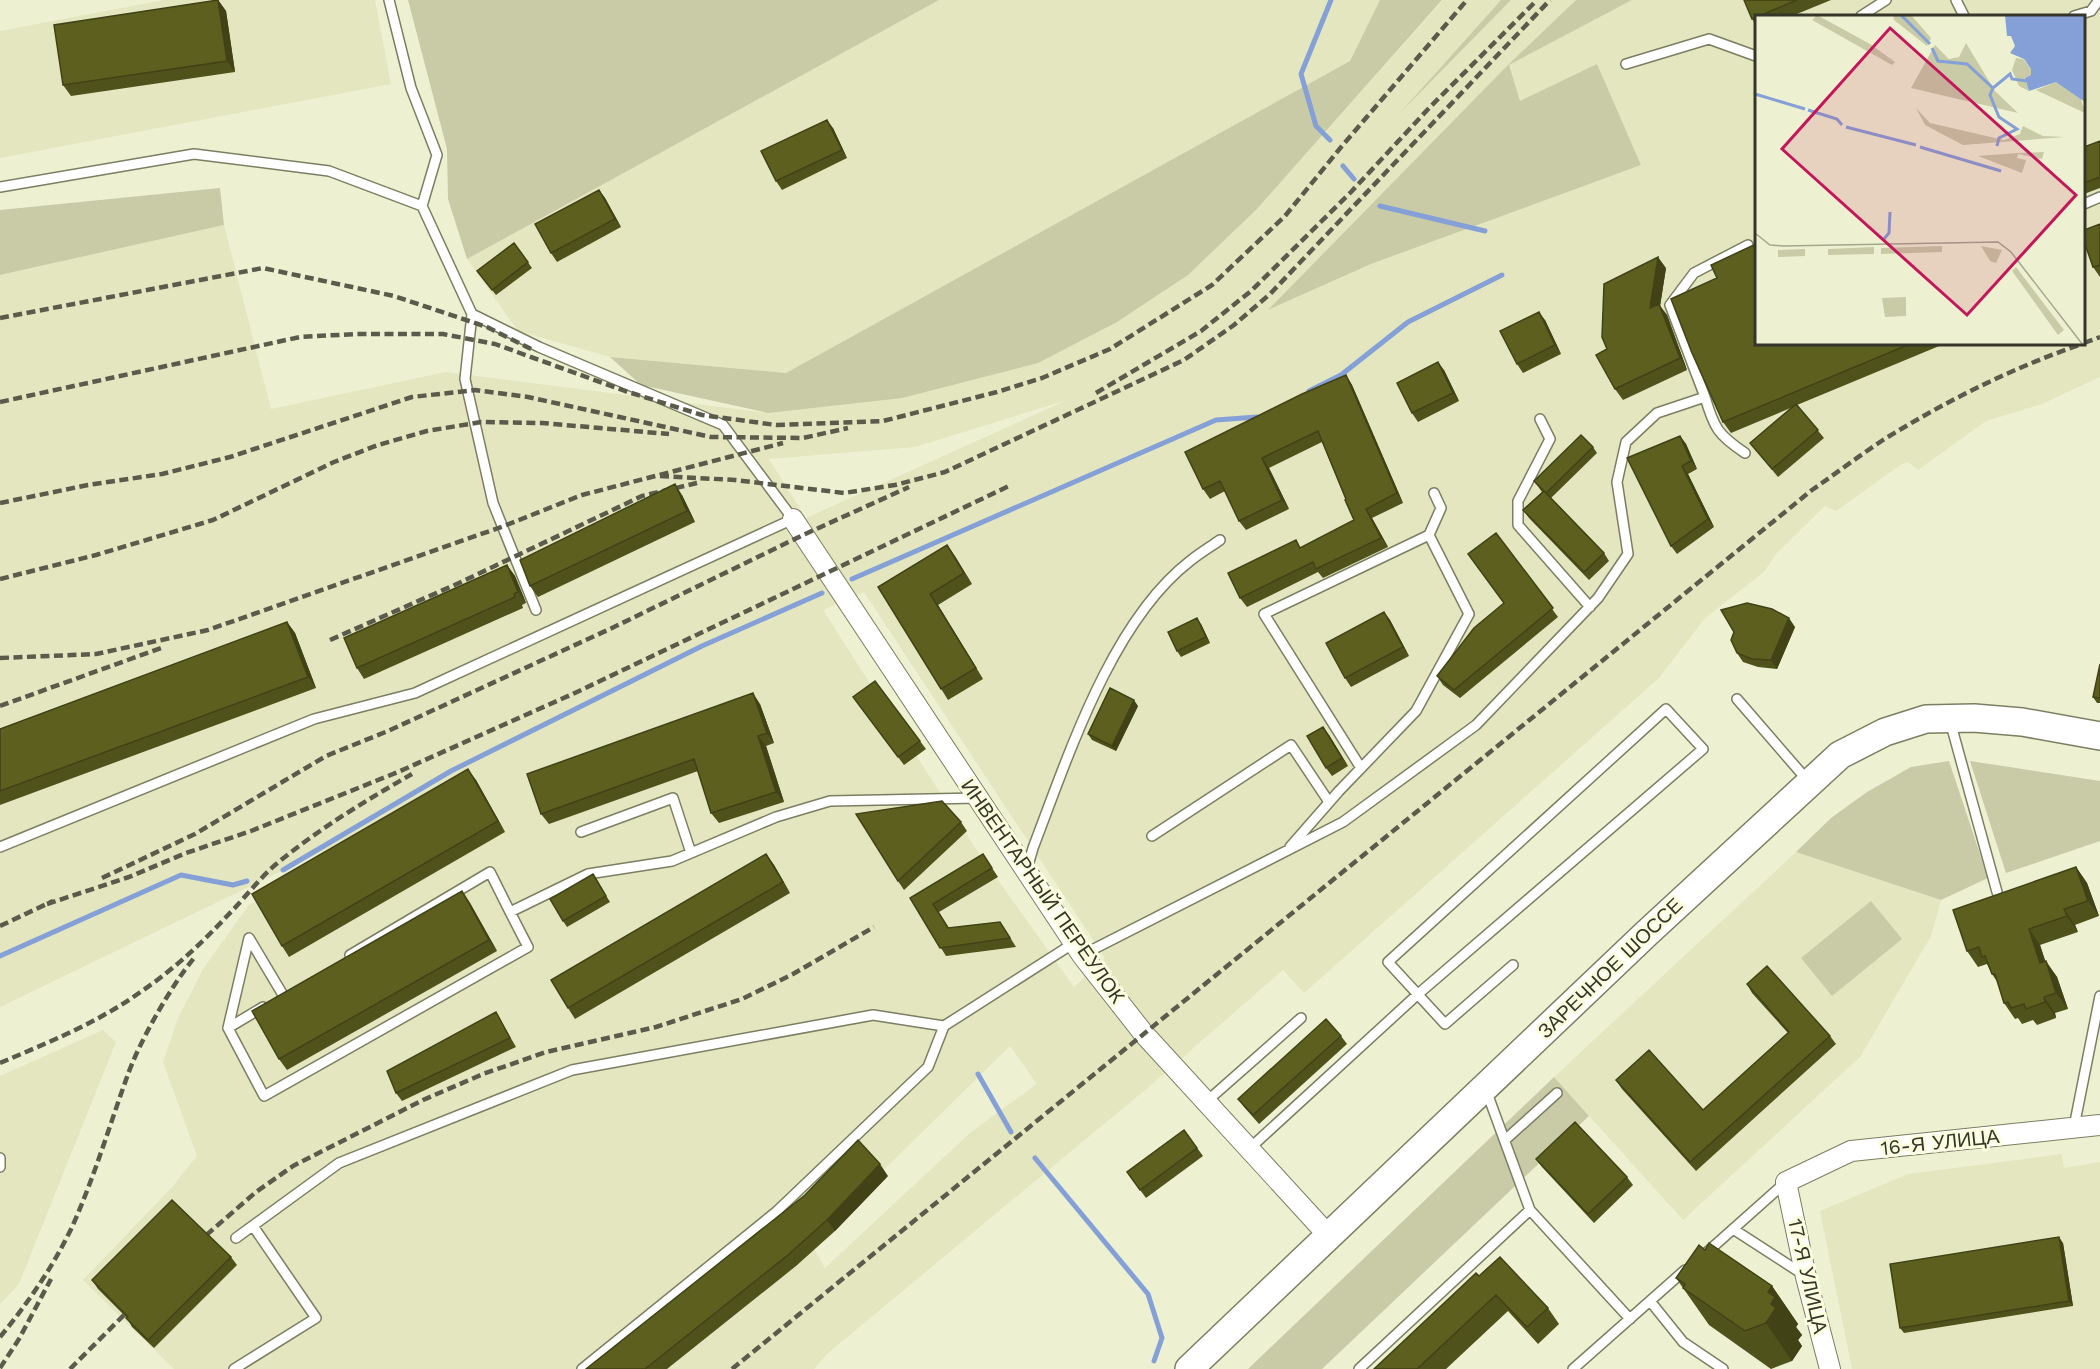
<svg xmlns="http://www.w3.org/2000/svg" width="2100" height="1369" viewBox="0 0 2100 1369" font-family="'Work Sans',sans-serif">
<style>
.built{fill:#e3e6bf;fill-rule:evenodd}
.green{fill:#c8cba5}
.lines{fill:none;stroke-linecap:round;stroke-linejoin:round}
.stream{stroke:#84a0d6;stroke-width:5}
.service-casing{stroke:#7c7e62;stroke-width:12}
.minor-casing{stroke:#7c7e62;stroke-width:22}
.secondary-casing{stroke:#7c7e62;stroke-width:30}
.service{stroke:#fff;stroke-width:9}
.minor{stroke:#fff;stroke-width:20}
.secondary{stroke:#fff;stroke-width:27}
.rail{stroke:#5a5b4a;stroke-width:4.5;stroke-dasharray:9 4.5;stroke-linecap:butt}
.wall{fill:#50521b}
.shaded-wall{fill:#414216}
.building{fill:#5d5f1f;stroke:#414216;stroke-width:1.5}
.labels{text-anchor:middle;stroke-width:6;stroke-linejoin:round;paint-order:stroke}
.street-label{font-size:20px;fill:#353629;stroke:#fbfede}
.inset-river{fill:none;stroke:#84a0d6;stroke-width:3}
.inset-road{fill:none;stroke:#a4a68e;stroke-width:1.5}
.view{fill:#c2185b;fill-opacity:0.15;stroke:#c2185b;stroke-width:3}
.inset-edge{fill:none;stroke:#353629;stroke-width:3}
</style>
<rect width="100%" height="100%" fill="#eef1d1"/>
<path class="built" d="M164,0H375L391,84L0,158V31Z
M939,0H1380L1350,61L786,373L610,357L518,331L467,259Z
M1443,0H1501L1411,101L1511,0H1576L1511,64L1632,0H2100V377L2042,404L1986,421L1918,470L1908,462L1902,464L1836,511L1825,506L1776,554L1764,572L1705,618L1659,678L1304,993L1283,970L1151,1085L828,1353L814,1369H174L83,1280L173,1186L197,1156L163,1062L178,1018L203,969L248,906L394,817L0,1007V275L224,225L271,409L446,372L768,413L1188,275L1256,210ZM1756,16H2084V344H1756ZM1597,65L1641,165L1371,264L1270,309L1508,66L1520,102ZM1067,400L806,518L769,459L915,447ZM864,592L1105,958L1074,987L976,849L823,610ZM1010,1046L1037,1084L971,1132L825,1268L810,1242Z
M1796,852L1941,900L1931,936L1860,1057L1683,1220L1554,1077Z
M103,1030L116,1042L19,1284L0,1304V1076Z
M2062,1154L2064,1168L2100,1162V1369H1852L1820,1211L1908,1174Z"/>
<path class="green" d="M408,0H939L467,259L448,199L447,149Z
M1380,0H1442L1256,210L1188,275L1117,322L1038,363L902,398L768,413L641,385L610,357L786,373L1350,61Z
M1501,0H1511L1399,114Z
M1576,0H1632L1509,65L1520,101L1597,64L1641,165L1371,264L1268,310L1508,65Z
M220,188L224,225L0,275V210Z
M1949,761L1988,878L1941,900L1796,852L1831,818L1867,792L1911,767Z
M1970,761L2100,781V841L2006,873Z
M1871,901L1902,939L1832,996L1801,958Z
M1554,1077L1589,1116L1322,1369H1248Z"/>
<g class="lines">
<path class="stream" d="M1330,140L1316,126L1301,74L1331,0
M1343,166L1354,179
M1380,206L1485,231
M1309,391L1341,375L1408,322L1502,275
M852,579L1216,420L1257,417
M283,870L451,771L702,646L822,593
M0,956L181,875L233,885L247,881
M978,1074L1011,1132
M1035,1158L1148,1294L1162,1338L1154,1361"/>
<defs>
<path id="service" d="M389,0L411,88L437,155L422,206L472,314L465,379L493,503L536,610
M1956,0L1964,16
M1861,16L1886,0
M2074,16L2091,11L2099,0
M1626,64L1709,39L1756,56
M0,187L194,154L329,171L422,206
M2084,204L2100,197
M1705,397C1714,428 1718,435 1745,453
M1540,419L1550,439L1518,501V525L1590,607
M1737,699L1808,781
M1950,721L1997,892
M1361,768L1264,614L1429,535
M581,832L673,798L691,853
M1152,836L1291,745L1329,802
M0,847L314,719L415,693L793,519L723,425L539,347L472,314
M1290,847L1339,791L1416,711L1469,614L1429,535L1441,508L1434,493
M1027,869L1033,848C1068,757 1111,622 1190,561C1200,553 1210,547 1220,540
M350,955L490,872L510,912L588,874L672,861L776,817L830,801L978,798
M1082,955L1343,822L1476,725L1598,598L1628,554L1617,482L1626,442L1657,413L1705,397L1670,305L1694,273L1748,245
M263,1007L228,1028L264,1096L528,947L510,912
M228,1028L249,938L283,995
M1486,1090L1530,1210
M1206,1102L1301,1018
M2074,1127L2100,996
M1505,1140L1557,1093
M1249,1149L1417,995L1703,749L1666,709L1388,962L1445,1024L1513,965
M0,1158V1167
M1733,1229L1804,1275
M236,1238L339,1163L572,1070L873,1015L944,1026L1074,943
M1705,1254L1786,1182
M1650,1301L1683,1342L1723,1369
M234,1369L316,1318L253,1226
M582,1369L776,1212L928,1067L944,1026
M1359,1369L1530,1210L1630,1319
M1573,1369L1685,1270"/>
<path id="minor" d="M793,519L1082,955L1144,1034L1328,1235
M1830,1369L1806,1277L1786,1182L1851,1151L2100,1125"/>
<path id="secondary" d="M1189,1369L1647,933L1840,755L1885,732L1926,719L1974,718L2022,722L2100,736"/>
</defs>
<use href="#service" class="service-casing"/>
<use href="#minor" class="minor-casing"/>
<use href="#secondary" class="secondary-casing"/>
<use href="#service" class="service"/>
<use href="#minor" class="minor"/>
<use href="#secondary" class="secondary"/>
<path class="rail" d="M0,318L263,268L394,296L487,327L535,351
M2084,343L2100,337
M1096,393L1201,331L1251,291L1351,192L1431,106L1537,0
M0,402L300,337L356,334H443L495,344L625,391L702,415L776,425L883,421L997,392L1042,378L1110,349L1212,285L1285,216L1342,146L1467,0
M660,476L735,480L844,493L895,485L945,472L1184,360L1234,325L1270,294L1550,0
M0,503L88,485L162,474L230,457L412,397L475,390L528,397L711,437L803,438L848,428
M0,579L96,555L213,520L334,462L378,445L427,431L481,422L542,423L669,434
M330,640L459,583L642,496L697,483
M0,658L96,654L208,630L504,526L582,495L783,443
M0,706L161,648
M102,878L195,834L326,756L388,731L612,628L803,535L909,487
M47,904L129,877L186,853L251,831L398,772L577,692L1011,485
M0,926L53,901
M0,1063C47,1043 97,1023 139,993C172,971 201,944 228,915C244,899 258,880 275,865C317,830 365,801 412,774
M196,1244L256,1192L293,1166L423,1100L483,1074L546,1052L656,1027L742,999L793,974L874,927
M0,1337C28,1303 53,1267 72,1227C94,1178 109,1127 127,1077C139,1042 171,986 194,958
M0,1368L19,1339L51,1279
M70,1369L136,1303
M732,1369L1812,490C1835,474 1859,456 1883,440C1946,401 2012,368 2082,344"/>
</g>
<path class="wall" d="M218,0L226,11L235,72L71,96L63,85Z
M1744,0H1831L1792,16H1756V25L1752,19Z
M833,128L847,158L782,190L776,181Z
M2100,141V188L2084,194V147Z
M599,190L605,198L621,227L557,262L551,253Z
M2100,224V277L2093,267Z
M514,243L532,268L496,295L477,271Z
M1666,268L1660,306L1667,315L1687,370L1623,400L1615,389L1607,349Z
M1545,320L1561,354L1523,373L1517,364Z
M1756,344H1944L1797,405L1824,438L1778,477L1750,443L1793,407L1731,433L1723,422Z
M1444,370L1459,401L1418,422L1412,413Z
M1346,375L1352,385L1403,503L1372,518L1388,547L1323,578L1318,572L1247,607L1240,598L1302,547L1354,520L1322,442L1269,468L1289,509L1246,530L1239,521L1225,491L1210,499L1203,489Z
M1680,436L1686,444L1697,469L1688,474L1714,527L1677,554L1671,546Z
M1593,447L1597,453L1551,498L1604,553L1609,561L1589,580L1529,518L1523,510L1542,492L1534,481Z
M682,495L695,522L538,597L530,586Z
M1496,533L1558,617L1460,698L1443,685L1437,676L1504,603Z
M947,545L972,584L938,605L983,679L948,700L878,587Z
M507,565L515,576L526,603L522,605L523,608L364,679L357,668Z
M1384,612L1390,620L1409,656L1351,687L1345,678Z
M287,622L295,633L316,688L0,805V729Z
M1201,624L1210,643L1181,657L1177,651Z
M1795,627L1777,669L1758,667L1743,662L1737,653Z
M2100,664V703H2097L2093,697Z
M760,704L774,743L766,746L784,802L719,823L711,813L698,771L549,824L541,814Z
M859,705L920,741L926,749L904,765Z
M1138,706L1116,751L1092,740L1088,734Z
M1329,735L1348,766L1332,776L1326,768Z
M476,780L505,832L289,957L282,946Z
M961,822L967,831L904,890L898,881Z
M766,854L774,865L790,893L575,1019L568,1008Z
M983,854L998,877L939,912L949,928L1006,931L1016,947L946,956L910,898Z
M2076,867L2087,883L2099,916L2075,925L2078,932L2040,945L2045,961L2057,977L2068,1009L2055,1013L2056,1018L2037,1025L2033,1020L2022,1024L2018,1018L2015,1019L2004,1003L1998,983L1992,974L1987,964L1978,967L1967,951Z
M593,874L610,902L567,927L563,921Z
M462,891L470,903L497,951L287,1070L279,1059Z
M1747,984L1830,1036L1836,1044L1696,1171L1622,1089L1616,1080L1703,1110L1788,1033L1752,993Z
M496,1012L501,1021L516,1047L402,1101L396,1093Z
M1341,1036L1347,1044L1259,1124L1244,1107L1238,1099Z
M1184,1130L1203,1156L1146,1198L1127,1172Z
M1536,1159L1627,1177L1633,1185L1594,1223L1542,1167Z
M888,1176L835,1231L796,1266L667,1369H586Z
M2063,1243L2073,1306L1904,1333L1900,1328Z
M1705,1250L1772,1286L1798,1324L1796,1327L1802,1335L1798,1340L1802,1346L1792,1361L1771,1369L1709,1325L1676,1278Z
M231,1257L237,1265L154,1348L132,1327L127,1318L98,1289L92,1280Z
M1479,1276L1548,1308L1559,1324L1538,1344L1508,1311L1446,1369H1374Z"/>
<path class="shaded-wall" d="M218,0L226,11L235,72L227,61Z
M827,120L833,128L847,158L842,150Z
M599,190L605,198L621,227L615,219Z
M1658,257L1666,268L1660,306L1667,315L1687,370L1680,358L1650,308Z
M1539,312L1545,320L1561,354L1555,345Z
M1438,362L1444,370L1459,401L1453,393Z
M1346,375L1352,385L1403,503L1397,493Z
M1680,436L1686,444L1697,469L1691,461Z
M1262,458L1269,468L1289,509L1282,500Z
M1682,466L1688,474L1714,527L1708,519Z
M675,484L682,495L695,522L687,511Z
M1366,509L1372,518L1388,547L1381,538Z
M947,545L955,556L972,584L964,573Z
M507,565L515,576L526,603L518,592Z
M930,594L938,605L983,679L976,668Z
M1384,612L1390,620L1409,656L1403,647Z
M1197,618L1201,624L1210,643L1206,637Z
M1789,618L1795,627L1777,669L1771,660Z
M287,622L295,633L316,688L308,677Z
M753,693L760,704L774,743L767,733Z
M1134,700L1138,706L1116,751L1112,746Z
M1323,727L1329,735L1348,766L1342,758Z
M758,736L766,746L784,802L776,792Z
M468,769L476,780L505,832L498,821Z
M766,854L774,865L790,893L783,882Z
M2076,867L2087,883L2099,916L2088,901Z
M462,891L470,903L497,951L489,940Z
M2064,909L2075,925L2078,932L2067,916Z
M2029,929L2040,945L2051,978L2040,963Z
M2046,961L2057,977L2068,1009L2056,993Z
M2044,997L2055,1013L2056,1018L2045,1002Z
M880,1164L888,1176L835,1231L827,1220Z
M2059,1237L2063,1243L2073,1306L2069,1301Z
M1772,1286L1798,1324L1796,1327L1802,1335L1798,1340L1802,1346L1792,1361L1766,1323L1771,1304L1768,1292Z"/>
<path class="building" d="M218,0L227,61L63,85L54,25Z
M1744,0H1797L1752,19Z
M827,120L842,150L776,181L761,151Z
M2100,141V177L2084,183V147Z
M599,190L615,219L551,253L535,224Z
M2100,224V265L2093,267L2084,241V230Z
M514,243L528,262L492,290L477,271Z
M1756,244V344H1910L1723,422L1692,353L1671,299L1717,278L1711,265Z
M1658,257L1650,308L1659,304L1680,358L1615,389L1596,355L1607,349L1602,337L1604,284Z
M1539,312L1555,345L1517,364L1500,331Z
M1438,362L1453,393L1412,413L1397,383Z
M1346,375L1397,493L1366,509L1381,538L1316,569L1313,562L1240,598L1228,573L1296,540L1300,548L1354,520L1345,500L1346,499L1318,431L1262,458L1282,500L1239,521L1220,481L1203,489L1185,452L1302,394Z
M1796,404L1818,430L1772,469L1750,443Z
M1581,435L1593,447L1546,493L1534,481Z
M1680,436L1691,461L1682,466L1708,519L1671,546L1627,458Z
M675,484L687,511L530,586L520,560Z
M1544,491L1604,553L1584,572L1523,510Z
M1496,533L1553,608L1454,690L1437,676L1474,628L1504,603L1468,554Z
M947,545L964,573L930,594L976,668L941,689L878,587Z
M507,565L518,592L514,594L515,597L357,668L344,638Z
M1747,603L1772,609L1789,618L1771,660L1752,659L1737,653L1731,640L1734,632L1721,610Z
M1384,612L1403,647L1345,678L1326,643Z
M1197,618L1206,637L1177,651L1168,632Z
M287,622L308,677L0,791V729Z
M2100,664V698L2093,697Z
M875,681L920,741L898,757L853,697Z
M1110,688L1134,700L1112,746L1088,734Z
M753,693L767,733L758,736L776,792L711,813L694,759L541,814L527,774Z
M1323,727L1342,758L1326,768L1307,736Z
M468,769L498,821L282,946L252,894Z
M942,801L961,822L898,881L856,814Z
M766,854L783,882L568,1008L551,980Z
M983,854L992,868L933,904L948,928L1000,922L1010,938L940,948L910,898Z
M2076,867L2088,901L2064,909L2067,916L2029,929L2040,963L2046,961L2056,993L2044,997L2045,1002L2026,1009L2024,1004L2011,1008L2008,1002L2004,1003L1995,974H1992L1985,956L1982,957L1979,947L1967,951L1953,910Z
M593,874L606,896L563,921L550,899Z
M462,891L489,940L279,1059L252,1011Z
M1767,966L1830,1036L1690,1162L1616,1080L1649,1050L1703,1110L1789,1032L1747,984Z
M496,1012L510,1038L396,1093L387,1071Z
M1326,1019L1341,1036L1253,1115L1238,1099Z
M1575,1122L1627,1177L1588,1214L1536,1159Z
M1184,1130L1197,1148L1140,1190L1127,1172Z
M858,1140L880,1164L827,1220L788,1255L645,1369H586L805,1195Z
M172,1200L231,1257L148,1340L126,1318L128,1317L92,1280Z
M2059,1237L2069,1301L1900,1328L1890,1264Z
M1709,1243L1772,1286L1768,1292L1775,1297L1771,1304L1776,1308L1766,1323L1745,1331L1683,1288L1685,1284L1676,1278L1699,1245L1705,1250Z
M1500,1257L1548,1308L1527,1327L1496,1295L1417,1369H1374L1476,1273L1479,1276Z"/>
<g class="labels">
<g class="street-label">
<text transform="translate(1043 891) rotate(55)" y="7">ИНВЕНТАРНЫЙ ПЕРЕУЛОК</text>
<text transform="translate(1610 968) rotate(-44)" y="7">ЗАРЕЧНОЕ ШОССЕ</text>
<text transform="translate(1940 1142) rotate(-6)" y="7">16-Я УЛИЦА</text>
<text transform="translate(1808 1276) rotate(77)" y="7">17-Я УЛИЦА</text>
</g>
</g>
<g transform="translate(1755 15)">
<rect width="330" height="330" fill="#eef1d1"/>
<path d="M62,0L115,29L140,47L137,50L57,5ZM138,0H156L176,23L172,31L139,5ZM211,28L240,76L263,98L156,73L180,30L194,44L204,42ZM261,43L268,44L276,54V60L270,63L274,76L264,71L257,55ZM301,67L325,81L330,98L281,75ZM161,93L175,108L249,125L265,119L268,111L288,121L310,122L208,130L170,110ZM289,137L287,144L263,139L262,143L271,145L267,158L223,141L263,138ZM187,231V237L126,239V233ZM226,231L247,235L241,248L235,246ZM119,232V239L73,240V234ZM50,234V241L23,242V235ZM261,252L309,315L303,320L257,256ZM151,282V301L130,302L127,283Z" fill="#c8cba5"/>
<path d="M250,0H330V87L301,67L274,76L270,63L276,60V54L269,44L255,38L260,31L256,21H252Z" fill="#84a0d6"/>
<path class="inset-river" d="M146,0L175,29M177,33L183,46L212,49L238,73L255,59L257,64L272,66M238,73L235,80L244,102L262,114L244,123L242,131M0,79L50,94M53,95L82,104L87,110M91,112L161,130M165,132L246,156M129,224L134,218L135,197"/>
<path class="inset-road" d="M0,218L15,230L28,231L243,227L256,237L328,330"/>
<path class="view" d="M135,13L321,180L212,300L27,134Z"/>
<rect width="330" height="330" class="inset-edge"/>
</g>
</svg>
